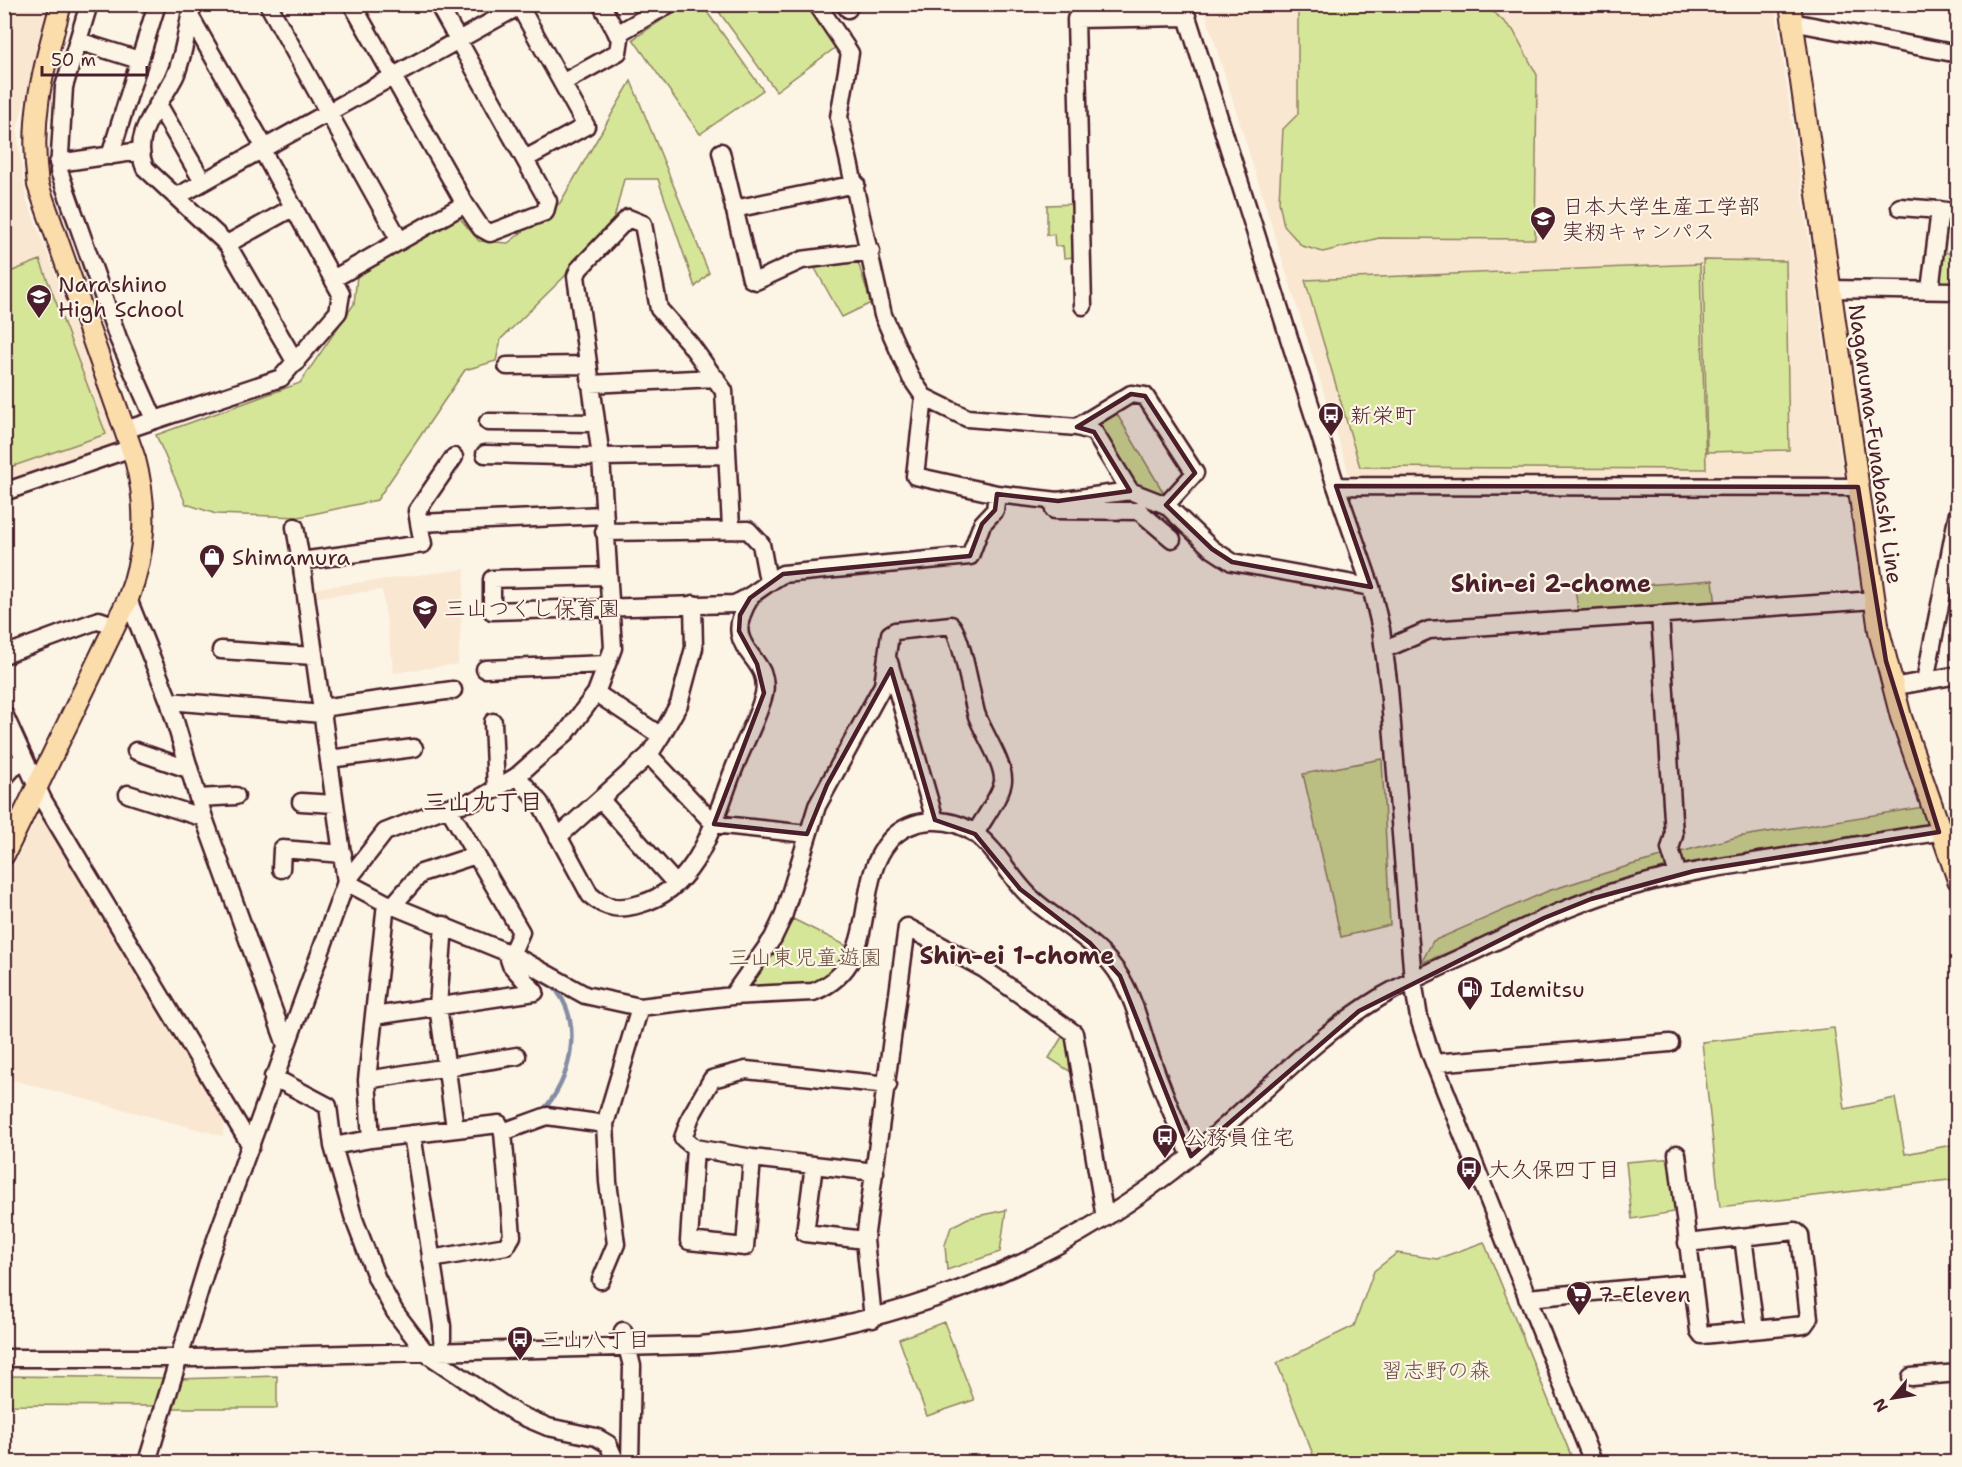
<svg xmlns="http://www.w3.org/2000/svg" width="1962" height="1467" viewBox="0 0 1962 1467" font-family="'Shantell Sans','Klee One',sans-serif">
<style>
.built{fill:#f9e7d1}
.green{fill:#d6e699;stroke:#908262;stroke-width:1.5}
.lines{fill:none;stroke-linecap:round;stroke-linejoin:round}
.stream{stroke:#858da5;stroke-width:4.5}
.minor-casing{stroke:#4a1f2b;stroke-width:21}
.major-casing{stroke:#4a1f2b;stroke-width:24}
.minor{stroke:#fcf5e5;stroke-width:16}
.major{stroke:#fbddab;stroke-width:20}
.marked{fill:#4a1f2b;fill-opacity:0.2;stroke:#4a1f2b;stroke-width:4.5;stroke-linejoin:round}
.labels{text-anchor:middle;stroke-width:4.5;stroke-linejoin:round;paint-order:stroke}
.poi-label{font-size:22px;fill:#4a1f2b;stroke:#fcf5e5;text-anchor:start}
.street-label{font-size:22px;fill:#4a1f2b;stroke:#fcf5e5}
.park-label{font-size:22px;fill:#6d5146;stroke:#fcf5e5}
.neighbourhood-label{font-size:24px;font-weight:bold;fill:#4a1f2b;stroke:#fcf5e5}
</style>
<rect width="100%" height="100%" fill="#fcf5e5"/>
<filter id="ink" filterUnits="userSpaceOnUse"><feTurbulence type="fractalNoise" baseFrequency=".0167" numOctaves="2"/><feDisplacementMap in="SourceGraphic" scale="12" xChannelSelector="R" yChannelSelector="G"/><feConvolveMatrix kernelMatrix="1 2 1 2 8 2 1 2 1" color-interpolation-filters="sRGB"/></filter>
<g filter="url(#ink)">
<path class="built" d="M4,5H51L17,129L26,198L120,442L117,447L4,485Z
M1203,5H1775L1844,480H1351Z
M465,569L458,664L394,673L382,590L310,598L309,589Z
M39,813L46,814L224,1119L223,1136L5,1078L4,885Z"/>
<path class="green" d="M686,4L702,5L763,90L700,134L633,39Z
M714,5H810L839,45L776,91Z
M1298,5H1486L1513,30L1537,75L1535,239L1379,238L1323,252L1302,246L1284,226L1279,202L1283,129L1298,114Z
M631,81L709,273L695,287L658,179H624L614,219L566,275L501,339L496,361L465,370L377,500L299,517L216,514L186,504L156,435L300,383L354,304L357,276L459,217L479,241L508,243L560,203Z
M1074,204L1075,257L1064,258L1063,246H1055L1054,234L1047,235V205Z
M1940,251L1957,255V288L1937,287Z
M857,259L871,303L842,317L812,263Z
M40,260L106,434L5,469V274Z
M1703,260L1786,261L1789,450L1707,452Z
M1700,264L1706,469L1360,467L1305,280Z
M1115,411L1165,495L1134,483L1099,426L1100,420Z
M1713,580L1716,606L1579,615L1575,590Z
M1382,759L1390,925L1341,937L1303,774Z
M1923,807L1928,828L1884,831L1703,861L1639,879L1421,963L1433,941L1548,891L1631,865L1737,837Z
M793,919L849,947L836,970L813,985L758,990L749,982L780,943Z
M1834,1028L1845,1109L1895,1098L1905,1154L1957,1144V1179L1720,1207L1702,1042Z
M1065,1032L1068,1035L1074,1074L1049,1058Z
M1674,1158L1680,1211L1632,1219L1626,1162Z
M1006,1210L1000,1252L947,1270L945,1245L951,1227L968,1218Z
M1484,1242L1572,1458L1548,1462H1316L1277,1363L1354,1326L1374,1271L1397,1253L1437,1259Z
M944,1322L974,1400L927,1416L899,1339Z
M5,1376L167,1378L158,1406L5,1405Z
M277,1376V1408H170L177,1379Z"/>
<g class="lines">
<path class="stream" d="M538,978C544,982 553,986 557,991C583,1025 571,1082 542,1111
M506,1121L522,1117"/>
<defs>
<path id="minor" d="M89,4L64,87L59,171L118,338L154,419
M193,4C187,26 184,57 175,76C160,106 130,133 145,168L227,244L296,363
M268,4L400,241
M352,4L465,204L481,228L490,233L545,212L548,201L438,4
M817,4L850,53L839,117L883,315L911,378L924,397L967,418L1077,427L1094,432L1130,491L1166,505L1212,549L1232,562L1371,587
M845,4L848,9
M1183,4L1336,486L1371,587L1381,629L1389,688L1413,980L1419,1018L1431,1055L1593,1462
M520,7L586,126L525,159
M190,16L265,148
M1792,22L1958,54
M617,34L669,4
M78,41L139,60
M562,83L618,52L620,39L601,4
M158,104L203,182
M721,152L751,279L756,281L802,260L871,251
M110,156L157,4
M58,163L140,151
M178,196L523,4
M1900,207L1940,210
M734,209L856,184
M227,244L294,207
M333,279L465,204
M1829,289L1958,291
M1930,290L1940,210L1958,213
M1083,306L1076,19L1187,17
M507,366L587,365
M590,384L716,378
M924,397L915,476L997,494L1058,501L1130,491
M488,422L596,423
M1077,427L1131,394L1145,396L1195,473L1166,505
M125,430L281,378L338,312L341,294L262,150
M485,454L601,457L726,455
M1336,486L1858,487
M4,492L132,448
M1054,510L1139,511L1172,539
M603,515L419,523L423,544L301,561L346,882L386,903L511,954L585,995L640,1007L732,996L813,992C884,964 850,885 890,840C912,816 951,815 977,835C1001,854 1013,884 1037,903C1066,927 1102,945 1121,978C1135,1001 1141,1030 1150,1055C1162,1090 1176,1123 1191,1156
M419,523L417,511L454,457
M295,527L301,561
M604,532L748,530L761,544L768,581
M608,576L492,579V611L734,604C753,597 765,583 783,574L970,556L982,524L995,510L997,494
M128,599L169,701L204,818L286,1045
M1660,614L1674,835L1670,849L1678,875
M1385,649L1429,630L1875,600
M221,650L314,656
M4,655L99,620L116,626
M889,662L935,820
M485,669L607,664
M1925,681L1958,513
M1892,687L1958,675
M596,693L661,736
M169,701L322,714
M321,708L453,690
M4,714L43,800L251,1146
M493,722L496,790
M136,751L188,769
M649,755L714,824L807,834
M329,759L414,748
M517,776L540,803L590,895C606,909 620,910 640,904C701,887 714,818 735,766C744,743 758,718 764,694C772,653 717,652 750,598
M4,778L23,757
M128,794L204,818
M198,798L236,796
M600,799L676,884
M301,802L335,804
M558,837L649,755L661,736L679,704L694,648L693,604
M281,869L282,849L343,854
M394,904L421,873L476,855
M444,925L438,1006L455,1128
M732,996L773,938L783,917L817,806L883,685L890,634L895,631L951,625C962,636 971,694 976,713C982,732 1004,762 1003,781C1002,794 982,821 975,834
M374,1016L535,992L511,965L509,959L521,932L448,807
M1434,1063L1670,1043
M273,1077L328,1106L333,1146L354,1219L377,1279L395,1312L426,1353L517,1414L548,1427L596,1437L608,1444L616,1462
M367,1080L517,1056
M412,1134L442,1326V1339
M371,1139L367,1080L386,903
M333,1146L371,1139L499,1124L503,1132
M695,1148L689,1241L745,1247L752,1158
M1677,1154L1699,1331L1702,1335L1804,1325L1809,1318L1800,1235L1795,1231L1687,1243
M814,1165L805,1233L865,1240
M875,1172L752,1158L695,1148L683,1138L691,1116L712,1079L746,1070L888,1085
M1743,1237L1755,1330
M431,1259L506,1246L512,1236L503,1132L547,1116L605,1124
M601,1280L616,1244L608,1182L605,1124L640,1007
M1527,1298L1692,1283
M873,1319L865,1240L907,927L984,969L1074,1033L1105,1218
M623,1331L632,1366L630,1462
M4,1358H193L699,1345C879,1333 1052,1271 1192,1155C1254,1104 1310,1040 1379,998C1411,979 1446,965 1479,949C1530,925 1580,900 1634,886C1691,870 1748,863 1806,854C1856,846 1907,836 1958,829
M1911,1377L1958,1373
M147,1462L211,1253L346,882L385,832L448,807L475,801L517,776L567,732L596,693L613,648L601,457L576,276L579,269L628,218L643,224L659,309L690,344L724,391L731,528"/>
<path id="major" d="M1790,4L1879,631L1901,717L1958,880
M4,855L128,599C146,551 148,508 135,459L38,185C29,116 43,70 61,4"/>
</defs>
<use href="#minor" class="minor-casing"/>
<use href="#major" class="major-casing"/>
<use href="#minor" class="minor"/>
<use href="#major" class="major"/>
</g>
</g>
<path class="marked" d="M1131,394L1145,396L1195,473L1166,505L1212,549L1232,562L1371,587L1336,486L1858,487L1886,661L1939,832L1694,871L1591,899L1544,918L1359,1011L1191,1156L1120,976L1090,943L1020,889L975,834L935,820L891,669L827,785L807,834L714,824L764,693L757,664L739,631L740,615L750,598L783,574L970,556L982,524L995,510L997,494L1058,501L1130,491L1094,432L1077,427Z"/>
<defs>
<symbol id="university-pin" viewBox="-11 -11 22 30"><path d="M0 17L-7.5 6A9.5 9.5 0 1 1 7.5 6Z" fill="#4a1f2b" stroke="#fcf5e5"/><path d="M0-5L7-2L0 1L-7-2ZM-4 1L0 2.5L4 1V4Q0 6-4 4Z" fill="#fff"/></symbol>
<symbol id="school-pin" viewBox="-11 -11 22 30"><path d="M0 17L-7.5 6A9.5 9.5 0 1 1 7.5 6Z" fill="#4a1f2b" stroke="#fcf5e5"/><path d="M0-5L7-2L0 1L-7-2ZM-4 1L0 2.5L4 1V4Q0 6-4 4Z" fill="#fff"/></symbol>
<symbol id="bus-pin" viewBox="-11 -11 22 30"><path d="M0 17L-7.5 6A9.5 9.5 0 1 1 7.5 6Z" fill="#4a1f2b" stroke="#fcf5e5"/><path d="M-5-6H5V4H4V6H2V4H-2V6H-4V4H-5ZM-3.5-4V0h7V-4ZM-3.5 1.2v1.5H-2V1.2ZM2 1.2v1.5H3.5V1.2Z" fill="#fff"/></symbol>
<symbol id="shop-pin" viewBox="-11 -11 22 30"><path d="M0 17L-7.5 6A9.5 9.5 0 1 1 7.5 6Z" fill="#4a1f2b" stroke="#fcf5e5"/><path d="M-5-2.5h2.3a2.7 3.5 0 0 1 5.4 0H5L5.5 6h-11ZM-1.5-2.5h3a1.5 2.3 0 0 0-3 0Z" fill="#fff"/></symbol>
<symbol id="fuel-pin" viewBox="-11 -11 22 30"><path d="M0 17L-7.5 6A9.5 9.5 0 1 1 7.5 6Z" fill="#4a1f2b" stroke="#fcf5e5"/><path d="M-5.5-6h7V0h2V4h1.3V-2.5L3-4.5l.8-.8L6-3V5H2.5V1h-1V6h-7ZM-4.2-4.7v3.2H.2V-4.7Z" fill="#fff"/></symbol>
<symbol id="supermarket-pin" viewBox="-11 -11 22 30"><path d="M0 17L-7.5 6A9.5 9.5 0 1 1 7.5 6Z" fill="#4a1f2b" stroke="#fcf5e5"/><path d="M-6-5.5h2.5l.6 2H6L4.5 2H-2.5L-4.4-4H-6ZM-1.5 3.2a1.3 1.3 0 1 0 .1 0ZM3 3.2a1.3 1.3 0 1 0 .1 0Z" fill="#fff"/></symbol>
</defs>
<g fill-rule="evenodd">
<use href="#university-pin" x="1528" y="204" width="30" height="40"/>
<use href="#school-pin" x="24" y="282" width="30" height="40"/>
<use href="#bus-pin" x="1316" y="400" width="30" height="40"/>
<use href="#shop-pin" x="197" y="542" width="30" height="40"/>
<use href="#school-pin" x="410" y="593" width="30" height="40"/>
<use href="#fuel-pin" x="1455" y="974" width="30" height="40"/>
<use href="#bus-pin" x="1150" y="1122" width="30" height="40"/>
<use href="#bus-pin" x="1454" y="1154" width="30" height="40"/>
<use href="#supermarket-pin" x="1564" y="1279" width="30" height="40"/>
<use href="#bus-pin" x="505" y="1324" width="30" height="40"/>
</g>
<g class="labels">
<g class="poi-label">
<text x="1562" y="214">日本大学生産工学部<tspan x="1562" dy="25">実籾キャンパス</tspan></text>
<text x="58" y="292">Narashino<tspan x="58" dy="25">High School</tspan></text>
<text x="1350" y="423">新栄町</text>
<text x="232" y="565">Shimamura</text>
<text x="444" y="616">三山つくし保育園</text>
<text x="1490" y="997">Idemitsu</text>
<text x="1184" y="1145">公務員住宅</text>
<text x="1488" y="1177">大久保四丁目</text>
<text x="1598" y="1302">7-Eleven</text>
<text x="540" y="1347">三山八丁目</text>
</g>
<g class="street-label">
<text transform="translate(1876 444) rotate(82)" y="8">Naganuma-Funabashi Line</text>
</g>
<g class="park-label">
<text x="805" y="965">三山東児童遊園</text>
<text x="1436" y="1378">習志野の森</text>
</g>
<g class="neighbourhood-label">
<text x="1551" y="592">Shin-ei 2-chome</text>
<text x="483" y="810">三山九丁目</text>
<text x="1017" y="964">Shin-ei 1-chome</text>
</g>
</g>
<rect width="1962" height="1467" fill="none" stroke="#fcf5e5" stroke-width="24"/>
<rect x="12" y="12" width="1938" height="1443" fill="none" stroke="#4a1f2b" stroke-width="2" filter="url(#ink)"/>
<g transform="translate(1893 1398) rotate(240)" stroke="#fcf5e5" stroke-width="4.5" paint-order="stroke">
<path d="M0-4.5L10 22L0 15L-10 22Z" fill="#4a1f2b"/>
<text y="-9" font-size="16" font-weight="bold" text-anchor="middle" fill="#4a1f2b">N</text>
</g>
<path d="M42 66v9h105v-9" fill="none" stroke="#4a1f2b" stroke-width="3"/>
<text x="51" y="66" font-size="18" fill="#4a1f2b" stroke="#fcf5e5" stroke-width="4.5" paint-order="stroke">50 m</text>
</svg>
